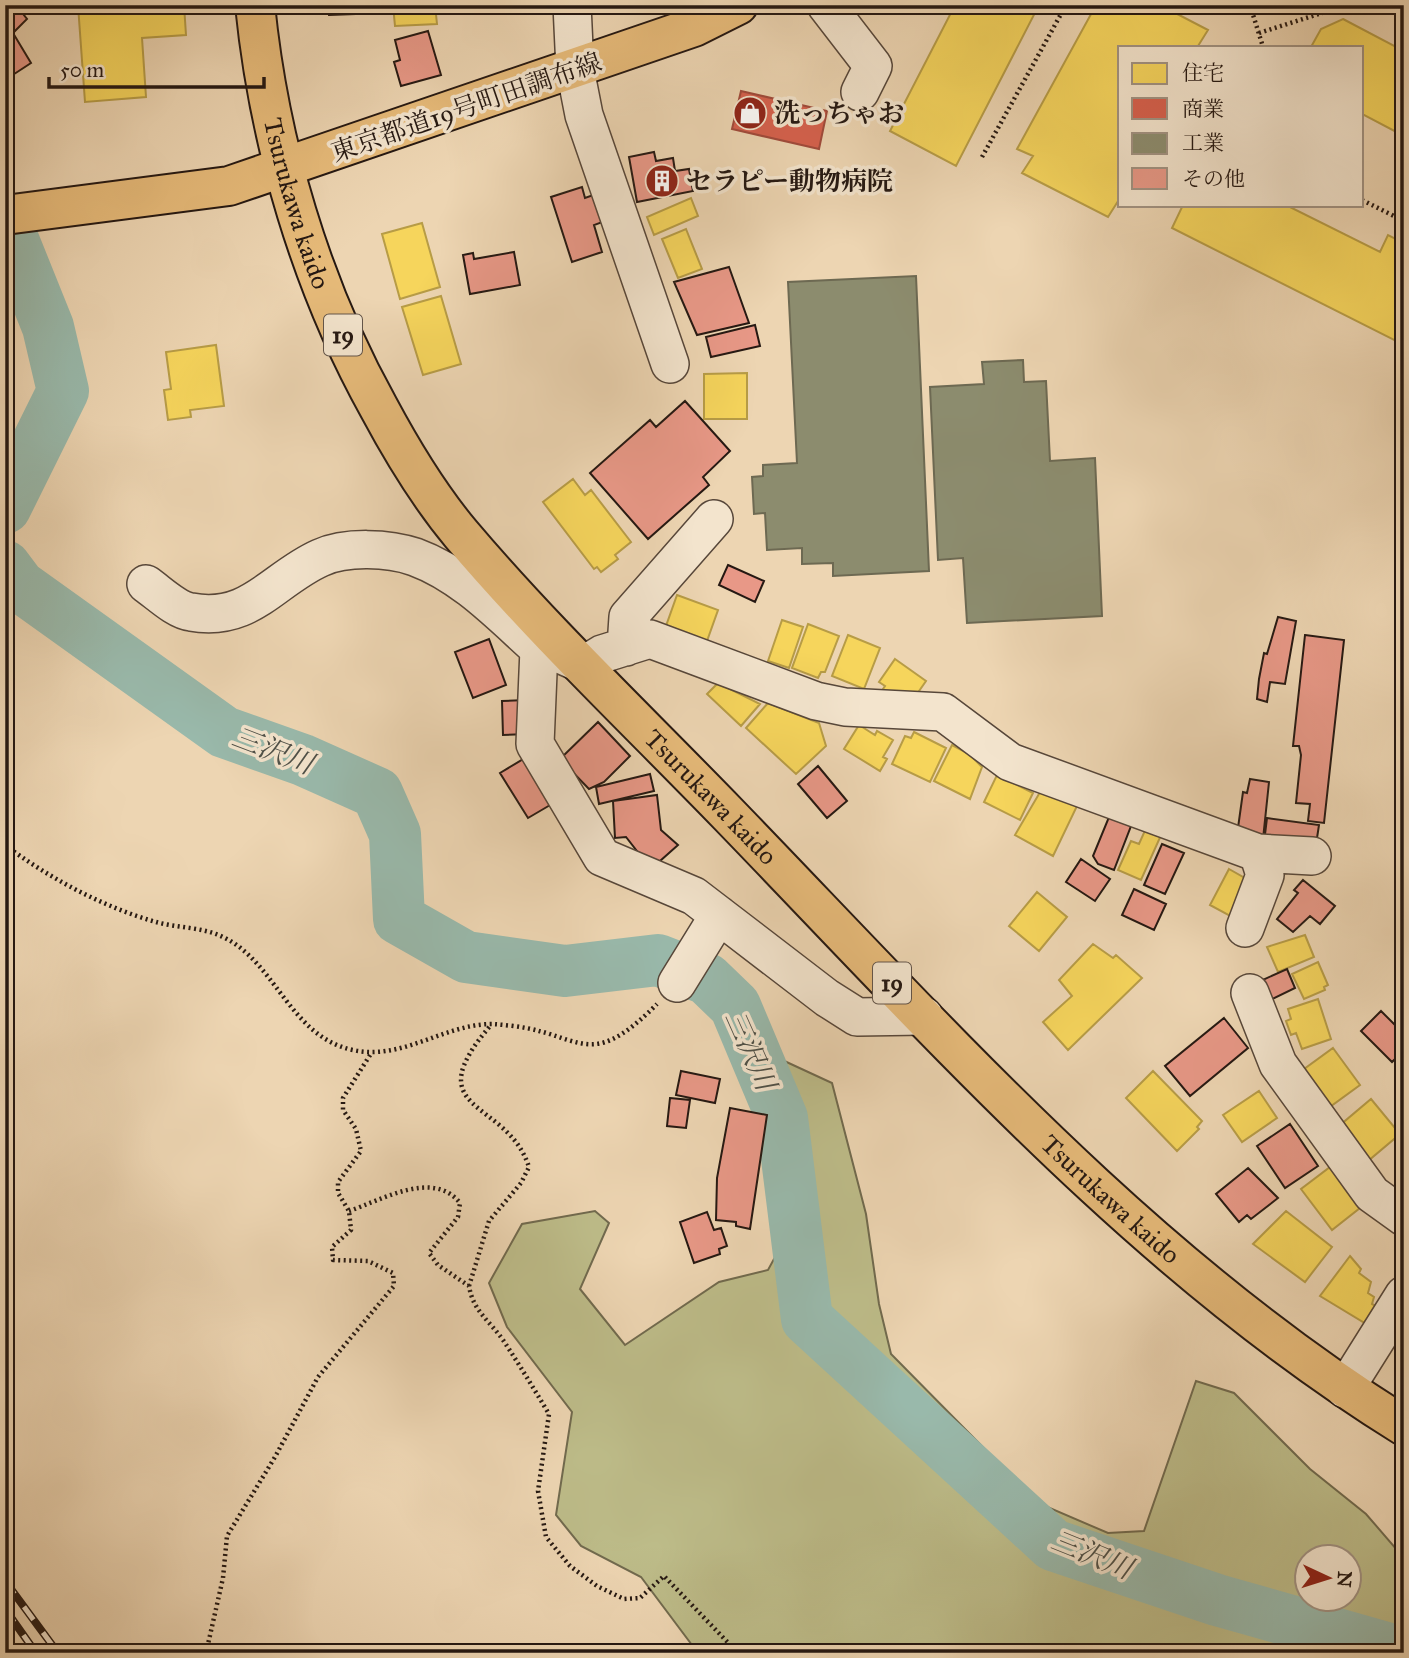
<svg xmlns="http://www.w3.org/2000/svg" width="1409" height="1658" viewBox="0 0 1409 1658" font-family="'IM FELL Great Primer','Noto Serif JP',serif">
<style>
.green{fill:#bdbc89;stroke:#716a4e;stroke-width:2;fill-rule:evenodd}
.homes{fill:#f6d55c;stroke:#b79c46;stroke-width:2}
.shops{fill:#d6604d;stroke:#a14a3b;stroke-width:2}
.industry{fill:#8c8c6e;stroke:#6d6952;stroke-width:2}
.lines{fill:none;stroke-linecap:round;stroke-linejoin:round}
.river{stroke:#99b9ab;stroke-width:52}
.building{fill:#e89887;stroke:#251812;stroke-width:2}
.minor-casing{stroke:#57473a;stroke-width:40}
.major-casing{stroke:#251812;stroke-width:42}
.path{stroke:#251812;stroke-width:4.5;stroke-dasharray:2 3.5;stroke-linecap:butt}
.minor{stroke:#f3e4cd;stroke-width:37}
.major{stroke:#e6ba79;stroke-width:38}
.rail-casing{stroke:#251812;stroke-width:8}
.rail{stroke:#f3e4cd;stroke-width:5;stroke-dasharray:16;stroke-linecap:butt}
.labels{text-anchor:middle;stroke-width:7;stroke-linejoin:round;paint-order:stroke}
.shield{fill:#f3e4cd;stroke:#63554a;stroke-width:2}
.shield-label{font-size:24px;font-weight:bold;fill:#251812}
.street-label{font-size:26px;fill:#251812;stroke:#f3e4cd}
.poi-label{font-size:26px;font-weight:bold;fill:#251812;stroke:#f3e4cd;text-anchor:start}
.water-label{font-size:28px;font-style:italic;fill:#4e5048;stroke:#f3e4cd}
</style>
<rect width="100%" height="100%" fill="#edd5b2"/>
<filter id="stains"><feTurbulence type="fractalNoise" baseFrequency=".00286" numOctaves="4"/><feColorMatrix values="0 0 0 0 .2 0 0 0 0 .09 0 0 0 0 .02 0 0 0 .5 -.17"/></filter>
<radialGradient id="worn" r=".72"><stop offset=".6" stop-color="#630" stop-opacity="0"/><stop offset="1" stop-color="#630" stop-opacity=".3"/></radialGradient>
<path class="green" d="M780,1059L832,1083L866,1214L879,1304L891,1354L1038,1503L1108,1533L1144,1531L1196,1381L1234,1393L1310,1469L1366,1514L1404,1558V1653L1213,1650L1210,1653H698L641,1577L581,1546L556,1515L572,1412L507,1327L489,1283L522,1224L595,1211L609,1223L580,1289L625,1345L719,1282L768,1270L809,1195ZM1308,1556H1350V1598H1308Z"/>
<path class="homes" d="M78,5H184L186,35L142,38L146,97L85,102Z
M393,5H435L437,24L395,26Z
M955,5H1039L956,166L890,131Z
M1096,5H1160L1208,30L1198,46L1200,47H1120V198L1108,217L1022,173L1033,156L1017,149Z
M1343,19L1404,51V136L1362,114V47H1311L1321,29Z
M691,198L698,216L654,235L647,217Z
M1183,205H1286L1380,252L1388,235L1404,243V345L1172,228Z
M422,223L440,287L400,299L382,234Z
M686,229L702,269L678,278L662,239Z
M441,296L461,364L423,375L402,307Z
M216,345L224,406L190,410L191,417L168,420L164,390L171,389L166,352Z
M747,373V419H704V374Z
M573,479L585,495L591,490L631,542L615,555L618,559L601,572L597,567L594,569L543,502Z
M677,595L718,610L707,641L666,626Z
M782,620L803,627L789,668L768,661Z
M808,624L839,636L825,672H821L818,678L792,668Z
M848,635L880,648L864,689L832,676Z
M895,659L926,681L910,704L881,692L885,686L879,682Z
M718,683L760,704L741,726L707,694Z
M768,703L819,723L826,746L796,774L746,728Z
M859,725L875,735L877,731L893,740L883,757L887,759L880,771L844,749Z
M914,732L946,748L930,782L892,764L905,736L911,738Z
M952,745L969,754L982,767L970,799L934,781Z
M997,775L1033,793L1020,820L984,802Z
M1043,787L1077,806L1053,856L1015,835Z
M1147,826L1162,833L1141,880L1118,870L1131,841L1139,844Z
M1229,869L1250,881L1232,917L1210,905Z
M1037,892L1067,917L1039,951L1009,926Z
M1305,935L1314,957L1278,972L1267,947Z
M1093,944L1113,958L1116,955L1142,978L1068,1050L1043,1022L1072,996L1059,980Z
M1318,962L1328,985L1324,987L1325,990L1304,999L1292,974Z
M1318,999L1331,1039L1302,1049L1296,1033L1291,1035L1286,1021L1291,1019L1288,1009Z
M1333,1048L1360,1085L1327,1109L1300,1072Z
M1153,1071L1202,1121L1197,1127L1199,1129L1177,1151L1126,1098Z
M1259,1091L1277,1118L1242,1142L1223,1115Z
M1371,1099L1400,1134L1368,1161L1339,1126Z
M1334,1164L1365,1204L1332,1230L1301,1189Z
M1286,1211L1332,1247L1305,1282L1253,1244Z
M1350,1256L1361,1269L1359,1273L1371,1282L1368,1293L1374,1297L1372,1304L1383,1310L1373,1328L1320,1296Z"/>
<path class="shops" d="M741,91L827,111L819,149L732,129Z"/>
<path class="industry" d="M916,276L929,571L833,576V563L802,564V548L767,550L765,513L754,514L752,477L763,476V465L797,463L788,282Z
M1023,360L1024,382L1046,381L1050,461L1095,458L1102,616L967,623L963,558L938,560L930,387L984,384L982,362Z"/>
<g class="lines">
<path class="river" d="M5,220L48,327L63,391L5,508
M5,566L20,586L224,732L303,760L377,793L395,834L399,919L466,957L565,971L658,960L707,979L735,1006L782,1118L807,1319L1053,1545L1217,1600L1404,1653"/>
</g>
<path class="building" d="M5,5H16L27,19L13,33L31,63L5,80Z
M328,5H354L355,14L329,15Z
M428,31L441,75L401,86L394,62L400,60L395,40Z
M654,152L656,161L673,158L675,171L689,169L693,191L637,202L629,157Z
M582,187L585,198L599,193L608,220L594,225L602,252L572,262L551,197Z
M514,252L520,285L470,294L463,255L473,253L474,259Z
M729,267L749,323L697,335L674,282Z
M755,325L760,346L711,357L706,337Z
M685,401L730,451L703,477L709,485L648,539L590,473L650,420L656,427Z
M728,565L764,581L755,602L719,585Z
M1278,617L1296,621L1285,684L1270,682L1267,702L1257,699L1259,679L1264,653L1267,654Z
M1305,635L1344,640L1324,823L1308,821L1310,804L1296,803L1301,755L1299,746H1293Z
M489,639L506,685L473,698L455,652Z
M526,700L528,734L503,735L502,701Z
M598,722L630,756L604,782L589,789L560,759Z
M530,755L557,801L528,818L500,773Z
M818,766L847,801L827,818L798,784Z
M650,774L654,791L599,804L596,787Z
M1250,779L1269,782L1263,839L1237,835L1243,792L1247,793Z
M657,795L661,830L678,845L651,869L626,837L615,838L613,801Z
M1109,817L1131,826L1114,870L1098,864L1093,856Z
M1267,818L1319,825L1315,851L1264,843Z
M1162,844L1184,853L1165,894L1144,885Z
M1081,859L1110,879L1095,901L1066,882Z
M1303,880L1335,906L1320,924L1310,916L1293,932L1277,919L1298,893L1294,890Z
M1134,889L1166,904L1154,930L1122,915Z
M1287,969L1295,988L1264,1003L1256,983Z
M1381,1011L1404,1034V1050L1392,1062L1361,1031Z
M1224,1018L1248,1048L1190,1096L1165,1066Z
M681,1071L720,1079L715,1103L676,1095Z
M670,1098L690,1100L686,1128L667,1126Z
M730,1108L767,1115L750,1229L736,1226V1222L716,1220L717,1178Z
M1290,1124L1318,1166L1285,1188L1257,1146Z
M1248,1168L1278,1198L1251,1219L1247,1215L1239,1222L1216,1194Z
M707,1212L714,1230L721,1228L727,1246L719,1249L720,1254L694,1263L680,1222Z"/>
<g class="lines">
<defs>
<path id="minor" d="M572,5L575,69L584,115L670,364
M826,5L873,66L860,92
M146,584C159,593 176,610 191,612C250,623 273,579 320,558C346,546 389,548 415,557C464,575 501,615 539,649L551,650L584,665L602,654L650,639L816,701L845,707L943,712L1010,762L1258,853L1312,856
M626,647L628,617L714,519
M539,649L535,744L602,857L694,896L827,998L857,1017L924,1016
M1245,928L1265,875L1258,853
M677,983L719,915
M1250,993L1278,1064L1372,1194L1404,1217
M1345,1389L1404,1295"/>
<g id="major">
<path id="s1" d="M255,5C269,144 311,286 379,408C402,451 430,497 461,534C544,632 639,722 728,814C939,1032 1144,1265 1404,1426"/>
<path d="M5,215L229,186L694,27L738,5"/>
</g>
</defs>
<use href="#minor" class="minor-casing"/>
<use href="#major" class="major-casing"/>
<path class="path" d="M1250,5L1263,47
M1259,33L1347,5
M982,157L1066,5
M1362,200L1404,221
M5,845C49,878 103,907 156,922C177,928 203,927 223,937C276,962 290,1037 353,1050C402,1061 444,1024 492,1024C507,1025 525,1027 539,1031C557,1035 577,1046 596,1044C618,1042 642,1019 657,1004
M349,1211C382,1200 433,1169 460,1203L458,1217L429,1253L438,1265L469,1286C473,1311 489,1320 503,1340C519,1364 534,1389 549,1414L538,1491L546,1537L570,1566L597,1586L624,1599L640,1598L664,1576L738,1653
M469,1286L489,1221L521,1183L529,1167C507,1098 414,1114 491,1025
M206,1653L223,1578L227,1536L275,1457L318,1377L394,1286L393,1273L368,1261L333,1260L332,1247L351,1230L349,1211L338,1193V1182L361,1151L356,1129L343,1110V1098L372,1052"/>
<use href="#minor" class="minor"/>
<use href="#major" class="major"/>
<defs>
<path id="rail" d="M5,1581L58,1653
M5,1609L36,1653"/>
</defs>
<use href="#rail" class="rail-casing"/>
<use href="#rail" class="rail"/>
</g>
<defs>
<symbol id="shop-disc" viewBox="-11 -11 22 22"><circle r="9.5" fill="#8f2418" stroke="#f3e4cd"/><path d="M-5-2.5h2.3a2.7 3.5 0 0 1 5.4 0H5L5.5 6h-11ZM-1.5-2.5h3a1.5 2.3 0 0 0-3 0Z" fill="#fff"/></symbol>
<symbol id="building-disc" viewBox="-11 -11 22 22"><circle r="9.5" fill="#8f2418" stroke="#f3e4cd"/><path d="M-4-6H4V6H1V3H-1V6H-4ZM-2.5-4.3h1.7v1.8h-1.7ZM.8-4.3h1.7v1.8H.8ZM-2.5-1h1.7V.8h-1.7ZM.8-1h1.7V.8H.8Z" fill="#fff"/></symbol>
</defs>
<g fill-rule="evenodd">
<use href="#shop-disc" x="731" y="94" width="38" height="38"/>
<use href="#building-disc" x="643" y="162" width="38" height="38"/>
</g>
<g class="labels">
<g class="shield">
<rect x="324" y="314.5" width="38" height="41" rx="5"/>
<rect x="873" y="962.5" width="38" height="41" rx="5"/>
</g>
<g class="shield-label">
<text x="343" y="343">19</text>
<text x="892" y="991">19</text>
</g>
<g class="street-label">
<text transform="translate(466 107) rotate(-19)" y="9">東京都道19号町田調布線</text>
<text dy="9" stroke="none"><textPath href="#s1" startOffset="203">Tsurukawa kaido</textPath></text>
<text dy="9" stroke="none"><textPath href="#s1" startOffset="938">Tsurukawa kaido</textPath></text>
<text dy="9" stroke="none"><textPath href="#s1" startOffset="1505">Tsurukawa kaido</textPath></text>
</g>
<g class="poi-label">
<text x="774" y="122">洗っちゃお</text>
<text x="686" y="190">セラピー動物病院</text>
</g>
<g class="water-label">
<text transform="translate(273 750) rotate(21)" y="10">三沢川</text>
<text transform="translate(751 1050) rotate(66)" y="10">三沢川</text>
<text transform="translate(1092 1554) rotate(22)" y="10">三沢川</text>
</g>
</g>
<rect width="1409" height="1658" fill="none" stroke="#edd5b2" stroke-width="28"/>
<rect x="7" y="7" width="1395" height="1644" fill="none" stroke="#251812" stroke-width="3.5"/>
<rect x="14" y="14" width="1381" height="1630" fill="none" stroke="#251812" stroke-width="2"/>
<rect x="1118" y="46" width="245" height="161" fill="#f3e4cd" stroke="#a19282" stroke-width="2"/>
<rect x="1132" y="63" width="35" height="21" fill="#f6d55c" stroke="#a19282" stroke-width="2"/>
<text x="1182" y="80" font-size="21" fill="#251812">住宅</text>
<rect x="1132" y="98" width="35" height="21" fill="#d6604d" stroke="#a19282" stroke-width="2"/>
<text x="1182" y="116" font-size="21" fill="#251812">商業</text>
<rect x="1132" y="133" width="35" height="21" fill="#8c8c6e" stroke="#a19282" stroke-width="2"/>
<text x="1182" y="150" font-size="21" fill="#251812">工業</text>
<rect x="1132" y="168" width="35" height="21" fill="#e89887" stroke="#a19282" stroke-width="2"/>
<text x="1182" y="186" font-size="21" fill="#251812">その他</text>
<g transform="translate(1328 1578) rotate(94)"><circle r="33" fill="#f3e4cd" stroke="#a19282" stroke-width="2"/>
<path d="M0-5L12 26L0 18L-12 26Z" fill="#8f2418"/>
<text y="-10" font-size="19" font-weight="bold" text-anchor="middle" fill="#251812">N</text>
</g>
<path d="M49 77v10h215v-10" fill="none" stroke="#251812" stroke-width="3.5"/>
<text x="60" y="77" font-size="21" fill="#251812" stroke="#f3e4cd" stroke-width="5" paint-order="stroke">50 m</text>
<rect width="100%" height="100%" filter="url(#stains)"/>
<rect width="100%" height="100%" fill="url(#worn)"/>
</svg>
